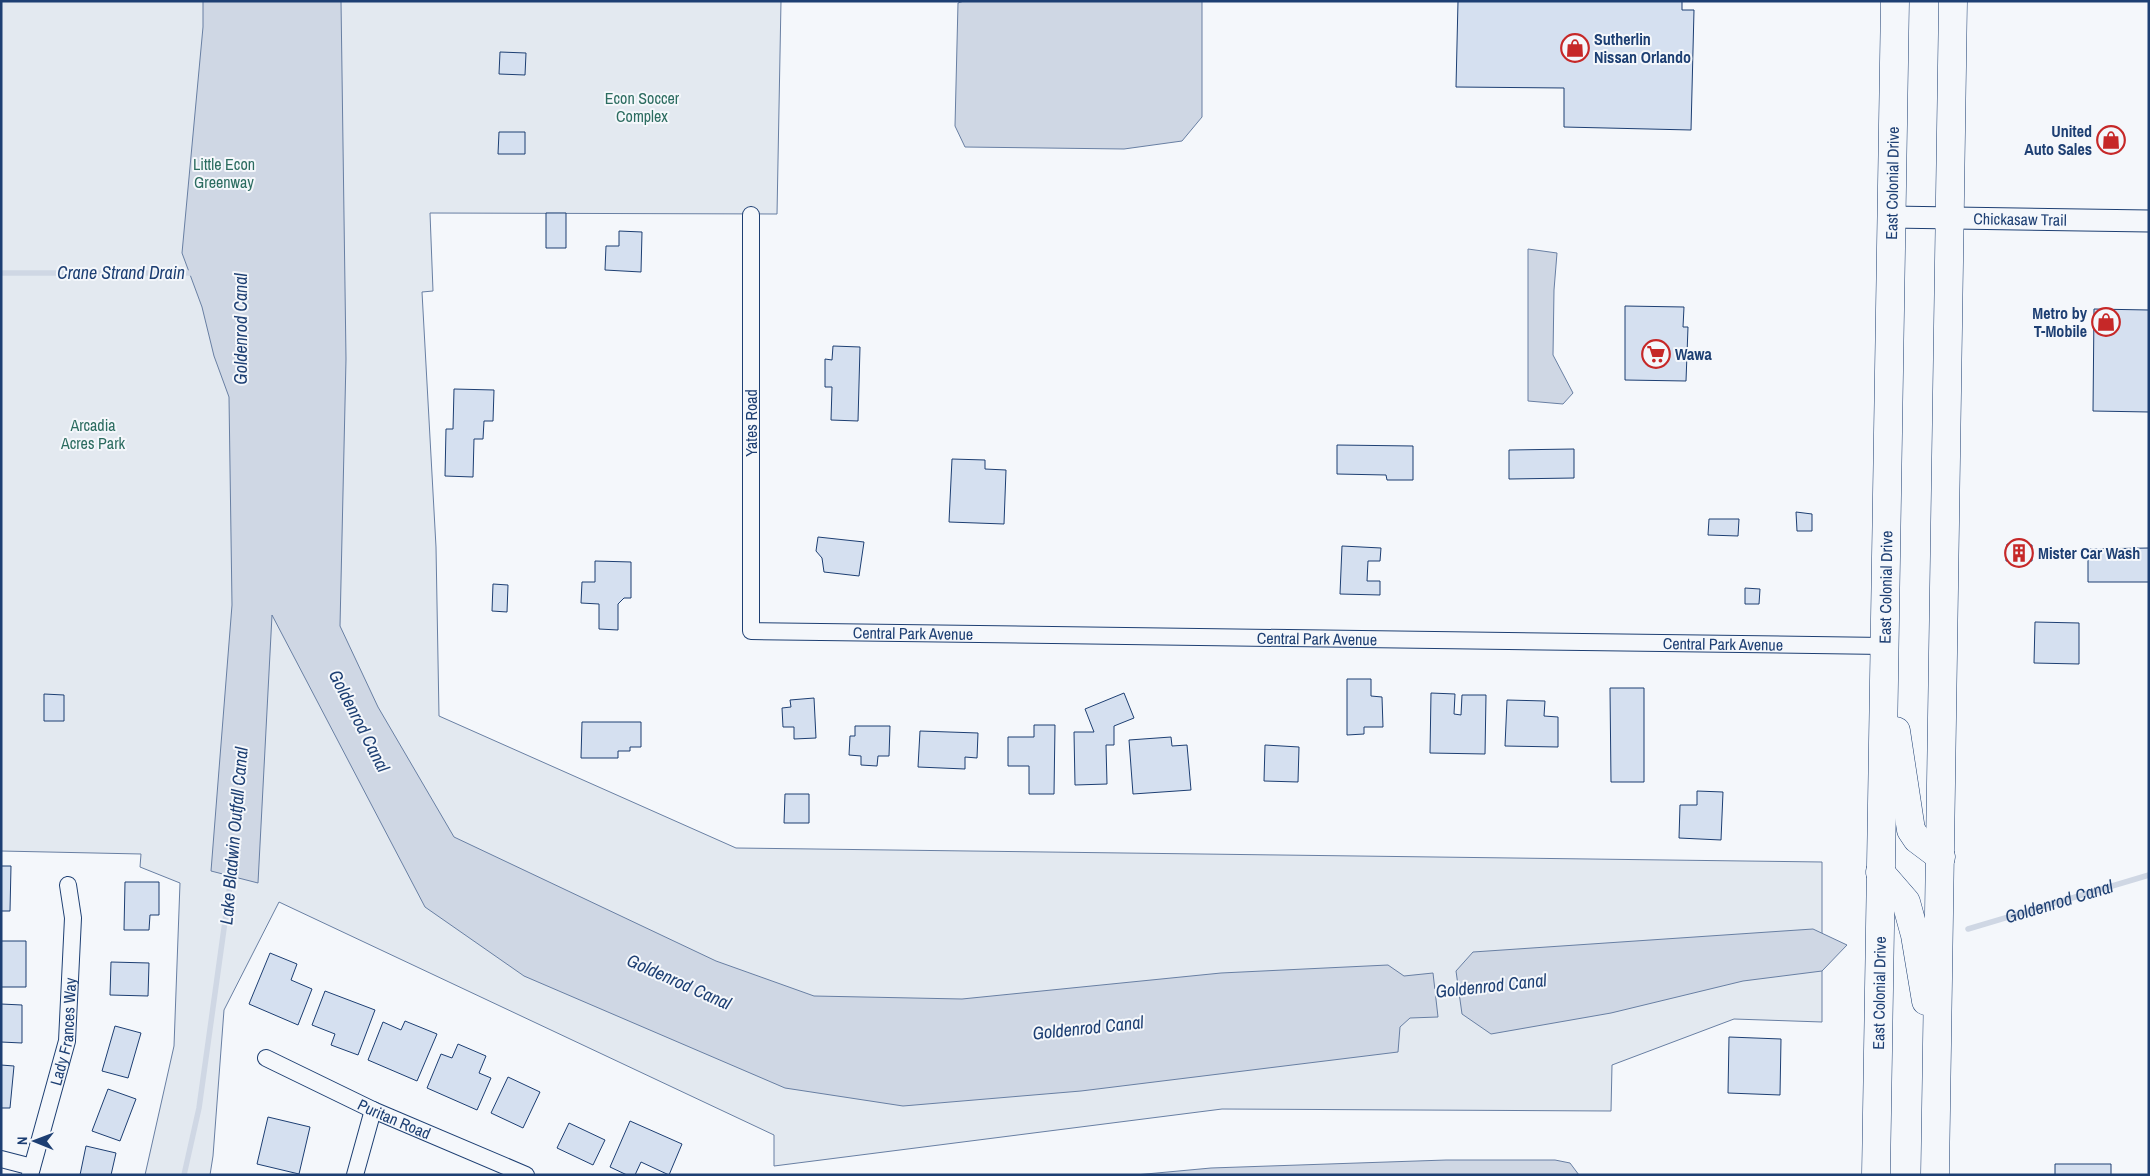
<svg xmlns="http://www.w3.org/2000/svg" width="2150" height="1176" viewBox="0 0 2150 1176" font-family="'Archivo Narrow',sans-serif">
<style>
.green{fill:#e3e9f0;stroke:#687fa3}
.water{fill:#cfd7e4;stroke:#687fa3}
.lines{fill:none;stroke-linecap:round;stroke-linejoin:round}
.stream{stroke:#cfd7e4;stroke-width:5.5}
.building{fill:#d5e0f0;stroke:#1d3f73}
.minor-casing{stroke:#1d3f73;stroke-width:18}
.tertiary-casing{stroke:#1d3f73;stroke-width:23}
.trunk-casing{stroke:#1d3f73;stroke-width:29}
.minor{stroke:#f4f7fb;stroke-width:16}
.tertiary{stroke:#f4f7fb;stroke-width:21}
.trunk{stroke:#f4f7fb;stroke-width:28}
.labels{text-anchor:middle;stroke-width:4;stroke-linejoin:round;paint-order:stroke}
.poi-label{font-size:16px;font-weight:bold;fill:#1d3f73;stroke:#f4f7fb;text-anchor:start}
.park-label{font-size:16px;fill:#2c6c60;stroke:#f4f7fb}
.street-label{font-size:16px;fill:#1d3f73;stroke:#f4f7fb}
.water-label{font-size:18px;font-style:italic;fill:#1d3f73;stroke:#f4f7fb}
</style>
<rect width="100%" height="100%" fill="#f4f7fb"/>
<path class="green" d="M1,1H781L777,214L430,213L433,291L422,292L436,547L439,716L736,848L1822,862V1022L1734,1019L1612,1065L1611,1111L1222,1109L774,1166V1135L279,902L224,1010L213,1156L210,1175H145L174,1046L180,883L140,867L141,854L1,851Z"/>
<path class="water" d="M203,1H341L346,359L340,626L378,707L454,837L716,961L814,996L962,999L1221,973L1388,965L1404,976L1433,973L1438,1017L1410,1018L1400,1027L1398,1052L1081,1091L903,1106L785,1088L524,976L425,907L272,615L258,883L211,871L232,605L229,397L214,356L202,307L182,253L203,27Z
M964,1H1202V117L1182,141L1124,149L965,147L955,126L958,3Z
M1528,249L1557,253L1554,290L1553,355L1573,393L1563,404L1528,401Z
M1813,929L1847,945L1822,971L1743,981L1611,1013L1491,1034L1462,1014L1456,971L1473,952Z
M1446,1160H1555L1570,1163L1579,1175H1135L1211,1168Z"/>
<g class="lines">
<g class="stream">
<path d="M1,273H196"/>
<path id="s1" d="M1968,929L2149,875"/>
<path d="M1430,992L1466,989"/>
<path d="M184,1175L199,1108L232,871"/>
</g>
</g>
<path class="building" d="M1458,1H1682V10H1694L1691,130L1564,127V88L1456,87Z
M500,52L526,53L525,75L499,74Z
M499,132H525V154H498Z
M546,213H566V248H546Z
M619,231L642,232L641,272L605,270L606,246H619Z
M1625,306L1684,307L1683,327H1688L1686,381L1625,380Z
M2094,309L2149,310V412L2093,411Z
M833,346L860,347L858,421L831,420L832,387H825V359L832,360Z
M454,389L494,390L493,421H484L483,439H474L473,477L445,476L446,429H453Z
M1337,445L1413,446V480H1387L1386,475L1337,474Z
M1574,449V478L1509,479V450Z
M952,459L985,460V469L1006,470L1004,524L949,522Z
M1796,512L1812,514V531H1797Z
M1709,519H1739L1738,536L1708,535Z
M818,537L864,542L859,576L824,572L822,558L816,551Z
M2007,544L2032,545V561H2006Z
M1342,546L1381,548L1380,561H1368L1367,581H1380V595L1340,594Z
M2149,548V582H2088V549Z
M595,561L631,562V598H624L618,604V630L599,629V604L581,603L582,582H595Z
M493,584L508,585L507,612L492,611Z
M1745,588L1760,589L1759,604H1745Z
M2035,622L2079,623V664L2034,663Z
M1347,679H1371V696L1382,697L1383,727H1364V734L1347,735Z
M1610,688H1644V782H1611Z
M1124,693L1134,718L1114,726V745H1106L1107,784L1075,785L1074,732H1094L1085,709Z
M1431,693L1455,694L1454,714L1461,715L1462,695H1486L1485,754L1430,753Z
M44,694L64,695V721H44Z
M814,698L816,738L794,739V727H783L782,708L791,707L790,700Z
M1507,700L1545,701L1544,716L1558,717V747L1505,746Z
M582,722H641V747H630V751H618V758H581Z
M1034,725H1055L1054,794H1029V766H1008V737H1034Z
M855,726H890L889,756H878L877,766L861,765V756L849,755L850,736H855Z
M920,731L978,733L977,758L965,757V769L918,767Z
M1171,737L1172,746L1187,745L1191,790L1133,794L1129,740Z
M1265,745L1299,747L1298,782L1264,781Z
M1697,791L1723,792L1721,840L1679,838L1680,805H1697Z
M785,794H809V823H784Z
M1,866H11L10,911H1Z
M125,882H159V915H150L149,930H124Z
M1,941H26V987H1Z
M270,953L297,964L291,980L312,989L298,1025L249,1004Z
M111,962L149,963L148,996L110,995Z
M325,991L375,1010L358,1055L331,1045L335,1034L312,1025Z
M1,1004L22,1005V1043L1,1042Z
M405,1021L437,1034L417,1081L368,1060L383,1022L401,1030Z
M115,1026L141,1033L128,1078L102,1071Z
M1729,1037L1781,1039L1780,1095L1728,1093Z
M458,1044L486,1056L479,1073L491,1078L477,1110L427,1088L441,1054L452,1058Z
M1,1065L14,1066L10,1108H1Z
M508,1077L540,1092L523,1128L491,1113Z
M108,1089L136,1099L120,1141L92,1131Z
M268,1117L310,1127L299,1174L257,1164Z
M630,1121L682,1144L669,1175L641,1162L635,1175H627L610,1167Z
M569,1123L605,1140L593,1165L557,1148Z
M86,1146L116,1153L111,1175H80Z
M2055,1164H2111V1175H2055Z"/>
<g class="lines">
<defs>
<g id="minor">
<path id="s2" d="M751,215V631L1884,646"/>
<path id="s3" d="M266,1058L373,1110L526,1175"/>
<path d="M1,1159L32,1167"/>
<path id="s4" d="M30,1175L67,1041L73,918L68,885"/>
<path d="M355,1175L373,1110"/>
</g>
<g id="tertiary">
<path id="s5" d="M1891,217L2149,221"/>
</g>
<g id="trunk">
<path d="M1896,731L1911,830L1917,839L1941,857"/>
<path d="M1880,872L1906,902L1915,935L1926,1001"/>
<path id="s6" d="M1876,1175L1895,1"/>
<path d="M1935,1175L1953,1"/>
</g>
</defs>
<use href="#minor" class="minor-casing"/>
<use href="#tertiary" class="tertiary-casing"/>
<use href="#trunk" class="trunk-casing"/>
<use href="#minor" class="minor"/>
<use href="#tertiary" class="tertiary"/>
<use href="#trunk" class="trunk"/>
</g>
<defs>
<symbol id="shop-ring" viewBox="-11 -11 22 22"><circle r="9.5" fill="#f4f7fb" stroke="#c62828" stroke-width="1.5"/><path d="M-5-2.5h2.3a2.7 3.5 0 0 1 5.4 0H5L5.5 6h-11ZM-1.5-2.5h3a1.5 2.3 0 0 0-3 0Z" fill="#c62828"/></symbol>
<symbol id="supermarket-ring" viewBox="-11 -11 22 22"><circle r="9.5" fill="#f4f7fb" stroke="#c62828" stroke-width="1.5"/><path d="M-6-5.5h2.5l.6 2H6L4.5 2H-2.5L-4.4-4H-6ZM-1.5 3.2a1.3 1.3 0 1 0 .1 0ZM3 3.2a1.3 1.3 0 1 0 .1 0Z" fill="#c62828"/></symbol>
<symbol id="building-ring" viewBox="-11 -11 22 22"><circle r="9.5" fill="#f4f7fb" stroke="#c62828" stroke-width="1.5"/><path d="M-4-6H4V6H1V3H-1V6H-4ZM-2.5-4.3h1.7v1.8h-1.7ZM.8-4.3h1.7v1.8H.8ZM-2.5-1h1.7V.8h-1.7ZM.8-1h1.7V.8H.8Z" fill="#c62828"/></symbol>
</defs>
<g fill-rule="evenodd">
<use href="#shop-ring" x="1559" y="32" width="32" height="32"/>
<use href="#shop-ring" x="2095" y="124" width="32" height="32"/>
<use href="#shop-ring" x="2090" y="306" width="32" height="32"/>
<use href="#supermarket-ring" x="1640" y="338" width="32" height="32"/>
<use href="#building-ring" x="2003" y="537" width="32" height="32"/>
</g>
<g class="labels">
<g class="poi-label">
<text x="1594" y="45">Sutherlin<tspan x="1594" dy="18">Nissan Orlando</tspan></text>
<text x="2092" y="137" text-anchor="end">United<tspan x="2092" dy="18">Auto Sales</tspan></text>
<text x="2087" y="319" text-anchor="end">Metro by<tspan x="2087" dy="18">T-Mobile</tspan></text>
<text x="1675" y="360">Wawa</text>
<text x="2038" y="559">Mister Car Wash</text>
</g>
<g class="park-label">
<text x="642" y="104">Econ Soccer<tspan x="642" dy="18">Complex</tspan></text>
<text x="224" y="170">Little Econ<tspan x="224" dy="18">Greenway</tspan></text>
<text x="93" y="431">Arcadia<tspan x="93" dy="18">Acres Park</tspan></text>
</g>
<g class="street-label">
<text dy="6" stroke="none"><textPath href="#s6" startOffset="992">East Colonial Drive</textPath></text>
<text dy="6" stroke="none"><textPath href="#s5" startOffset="129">Chickasaw Trail</textPath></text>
<text transform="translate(751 423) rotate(-90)" y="6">Yates Road</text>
<text dy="6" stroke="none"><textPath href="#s6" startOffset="588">East Colonial Drive</textPath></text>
<text dy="6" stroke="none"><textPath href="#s2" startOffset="578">Central Park Avenue</textPath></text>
<text dy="6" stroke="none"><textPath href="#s2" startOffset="982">Central Park Avenue</textPath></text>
<text dy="6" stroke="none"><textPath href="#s2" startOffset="1388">Central Park Avenue</textPath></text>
<text dy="6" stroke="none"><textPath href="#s6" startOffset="182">East Colonial Drive</textPath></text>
<text dy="6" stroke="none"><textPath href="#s4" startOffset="148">Lady Frances Way</textPath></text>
<text dy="6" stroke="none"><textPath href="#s3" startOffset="142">Puritan Road</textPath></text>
</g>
<g class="water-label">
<text x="121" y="279">Crane Strand Drain</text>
<text transform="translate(241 329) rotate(-90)" y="6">Goldenrod Canal</text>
<text transform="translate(359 721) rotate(63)" y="6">Goldenrod Canal</text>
<text transform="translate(234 836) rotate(-85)" y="6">Lake Bladwin Outfall Canal</text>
<text dy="6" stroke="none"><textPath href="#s1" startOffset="95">Goldenrod Canal</textPath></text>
<text transform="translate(679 982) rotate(24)" y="6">Goldenrod Canal</text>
<text transform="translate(1491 986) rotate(-6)" y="6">Goldenrod Canal</text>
<text transform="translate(1088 1028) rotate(-6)" y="6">Goldenrod Canal</text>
</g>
</g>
<rect width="2150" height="1176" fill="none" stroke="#1d3f73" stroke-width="5"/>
<g transform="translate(35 1141) rotate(271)" stroke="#f4f7fb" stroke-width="4" paint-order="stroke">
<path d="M0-4L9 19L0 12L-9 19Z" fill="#1d3f73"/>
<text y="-8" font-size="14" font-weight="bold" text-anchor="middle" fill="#1d3f73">N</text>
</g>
</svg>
